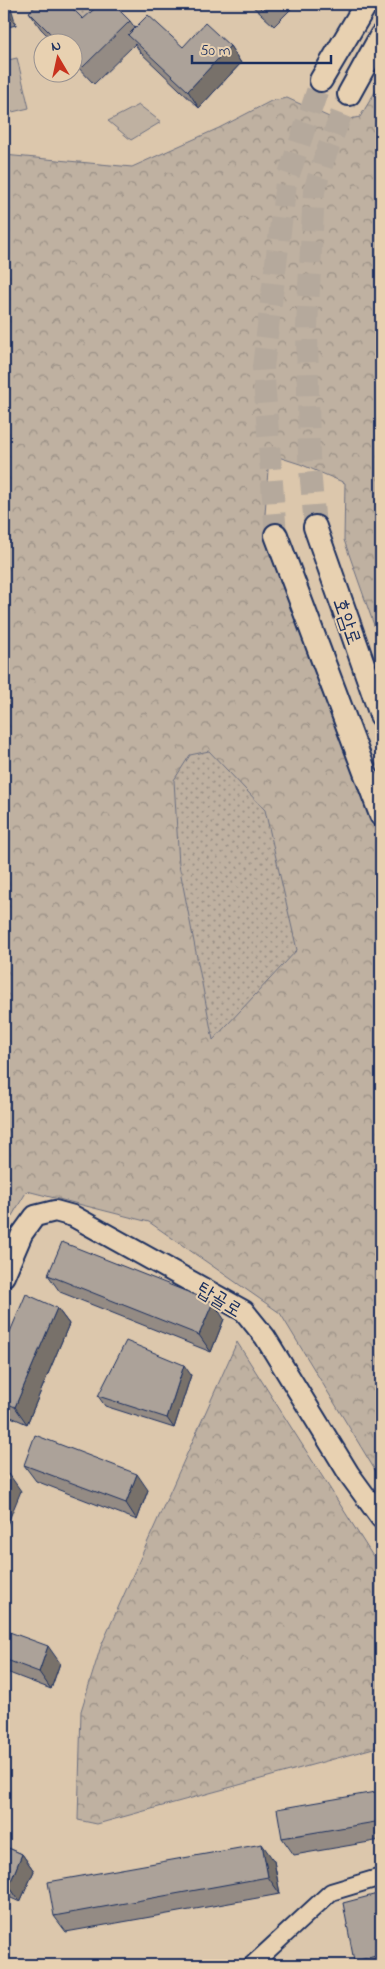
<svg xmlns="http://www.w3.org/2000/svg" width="385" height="1969" viewBox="0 0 385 1969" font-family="'Indie Flower','Poor Story',sans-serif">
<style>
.forest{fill:url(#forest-crowns);stroke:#6d7080}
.park{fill:url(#park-dots);stroke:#6d7080}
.pitch{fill:#bfb1a1;stroke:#6d7080}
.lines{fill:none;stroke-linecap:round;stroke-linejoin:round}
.secondary-tunnel{stroke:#b5a99c;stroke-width:22;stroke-dasharray:22 11;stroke-linecap:butt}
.minor-casing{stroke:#1b2f5e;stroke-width:20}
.tertiary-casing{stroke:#1b2f5e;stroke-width:24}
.secondary-casing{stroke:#1b2f5e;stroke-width:26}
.minor{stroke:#e8d1b1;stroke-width:16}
.tertiary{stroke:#e8d1b1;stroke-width:20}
.secondary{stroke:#e8d1b1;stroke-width:22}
.wall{fill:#948b84;stroke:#1b2f5e}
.shaded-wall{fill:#78716b;stroke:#1b2f5e}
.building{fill:#aca299;stroke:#1b2f5e}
.labels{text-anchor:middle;stroke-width:4;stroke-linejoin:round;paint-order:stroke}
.street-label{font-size:20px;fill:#1b2f5e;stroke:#e8d1b1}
</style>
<defs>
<pattern id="forest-crowns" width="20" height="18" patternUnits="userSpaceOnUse" patternTransform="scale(1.25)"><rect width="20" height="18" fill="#bfb1a1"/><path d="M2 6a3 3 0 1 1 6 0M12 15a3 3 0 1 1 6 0" fill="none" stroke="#9a9086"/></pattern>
<pattern id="park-dots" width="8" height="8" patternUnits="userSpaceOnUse" patternTransform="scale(1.25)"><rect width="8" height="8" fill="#bfb1a1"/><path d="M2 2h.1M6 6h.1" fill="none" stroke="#9a9086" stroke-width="1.8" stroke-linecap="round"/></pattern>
</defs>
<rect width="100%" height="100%" fill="#dcc7ac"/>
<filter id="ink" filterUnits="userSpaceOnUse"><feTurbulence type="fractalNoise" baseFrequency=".02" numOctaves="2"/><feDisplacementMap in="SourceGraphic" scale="10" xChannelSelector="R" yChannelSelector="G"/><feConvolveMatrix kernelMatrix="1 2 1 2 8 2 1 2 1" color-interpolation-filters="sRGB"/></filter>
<g filter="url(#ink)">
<path class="forest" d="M381,82V645L344,540L345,483L300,464L269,454L265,515L295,619L360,767L381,823V1480L280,1313L149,1222L27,1191L4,1229V155L132,167L219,128L271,101L287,98L338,121L360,117Z
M237,1342L381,1569V1746L97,1824L78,1820L81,1711L101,1646Z"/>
<path class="park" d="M80,4H114V7L89,26L73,9Z
M209,751L265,810L297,950L213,1040L179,865L174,780L190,755Z"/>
<path class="pitch" d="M17,58L29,108L4,114V61Z
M139,105L161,122L131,140L108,121Z"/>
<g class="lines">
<path class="secondary-tunnel" d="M315,527L309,457L307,327L314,191L324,159L349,94
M276,535L263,367L286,183L321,80"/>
<defs>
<path id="minor" d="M252,1965L331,1892L381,1877"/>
<path id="tertiary" d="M4,1276L22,1234L35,1216L55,1211L73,1216L244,1311L265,1337L349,1474L381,1518"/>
<path id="secondary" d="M321,80L366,4
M349,94L381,36
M315,527L381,715
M276,535L381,815"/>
</defs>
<use href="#minor" class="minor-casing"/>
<use href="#tertiary" class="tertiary-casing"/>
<use href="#secondary" class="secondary-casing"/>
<use href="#minor" class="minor"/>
<use href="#tertiary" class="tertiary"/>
<use href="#secondary" class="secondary"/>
</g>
<path class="wall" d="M4,4L16,25L4,28Z
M250,4H296L274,26Z
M29,12L83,19L130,21L135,28L183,47L230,46L241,63L199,108L140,52L135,44L94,84L72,61V42H54L41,29Z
M48,1275L224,1319L211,1352L60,1292Z
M57,1308L69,1324L27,1424L4,1414V1346Z
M191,1375L174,1428L105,1406L98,1396Z
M24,1465L148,1490L137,1520L36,1481Z
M4,1630L60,1663L51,1689L4,1671Z
M381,1791V1840L294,1855L282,1838Z
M4,1846L22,1854L34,1871L20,1902L4,1895Z
M274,1861L280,1894L66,1932L54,1916Z
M381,1893V1965H357L354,1961Z"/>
<path class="shaded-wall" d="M4,4H10L16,25L4,9Z
M230,46L241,63L199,108L188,91Z
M213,1302L224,1319L211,1352L199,1335Z
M57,1308L69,1324L27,1424L15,1407Z
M184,1365L191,1375L174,1428L167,1418Z
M9,1474L21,1491L4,1532V1487Z
M137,1474L148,1490L137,1520L126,1503Z
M48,1646L60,1663L51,1689L39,1672Z
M262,1844L274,1861L280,1894L268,1877Z
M22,1854L34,1871L20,1902L9,1886Z"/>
<path class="building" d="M38,4H68L83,19L100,4H113L130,21L83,67L72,57V42H59L29,12Z
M256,4H268L262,10Z
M148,15L183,47L205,23L230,46L188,91L128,35Z
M62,1242L213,1302L199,1335L48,1275Z
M26,1294L57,1308L15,1407L4,1402V1346Z
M126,1341L184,1365L167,1418L98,1396Z
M35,1435L137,1474L126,1503L24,1465Z
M4,1472L9,1474L4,1487Z
M4,1630L48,1646L39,1672L4,1659Z
M381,1791V1821L282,1838L277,1809Z
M262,1844L268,1877L54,1916L48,1882Z
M4,1846L22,1854L9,1886L4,1883Z
M381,1893V1955L354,1961L343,1903Z"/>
</g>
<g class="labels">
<g class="street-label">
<text transform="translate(348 621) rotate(71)" y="7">호암로</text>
<text transform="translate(220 1299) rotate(31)" y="7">탑골로</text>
</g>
</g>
<rect width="385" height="1969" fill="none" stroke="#e8d1b1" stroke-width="20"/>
<rect x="10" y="10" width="365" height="1949" fill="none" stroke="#1b2f5e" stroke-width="2" filter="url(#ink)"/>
<g transform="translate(58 58) rotate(351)"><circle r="24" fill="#e8d1b1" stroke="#969090"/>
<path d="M0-4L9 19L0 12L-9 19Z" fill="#c8321e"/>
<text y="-8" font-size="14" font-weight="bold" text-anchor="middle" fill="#1b2f5e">N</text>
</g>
<path d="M192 55v8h139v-8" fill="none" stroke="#1b2f5e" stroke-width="2.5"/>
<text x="200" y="55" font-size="15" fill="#1b2f5e" stroke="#e8d1b1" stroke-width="4" paint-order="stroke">50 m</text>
</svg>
